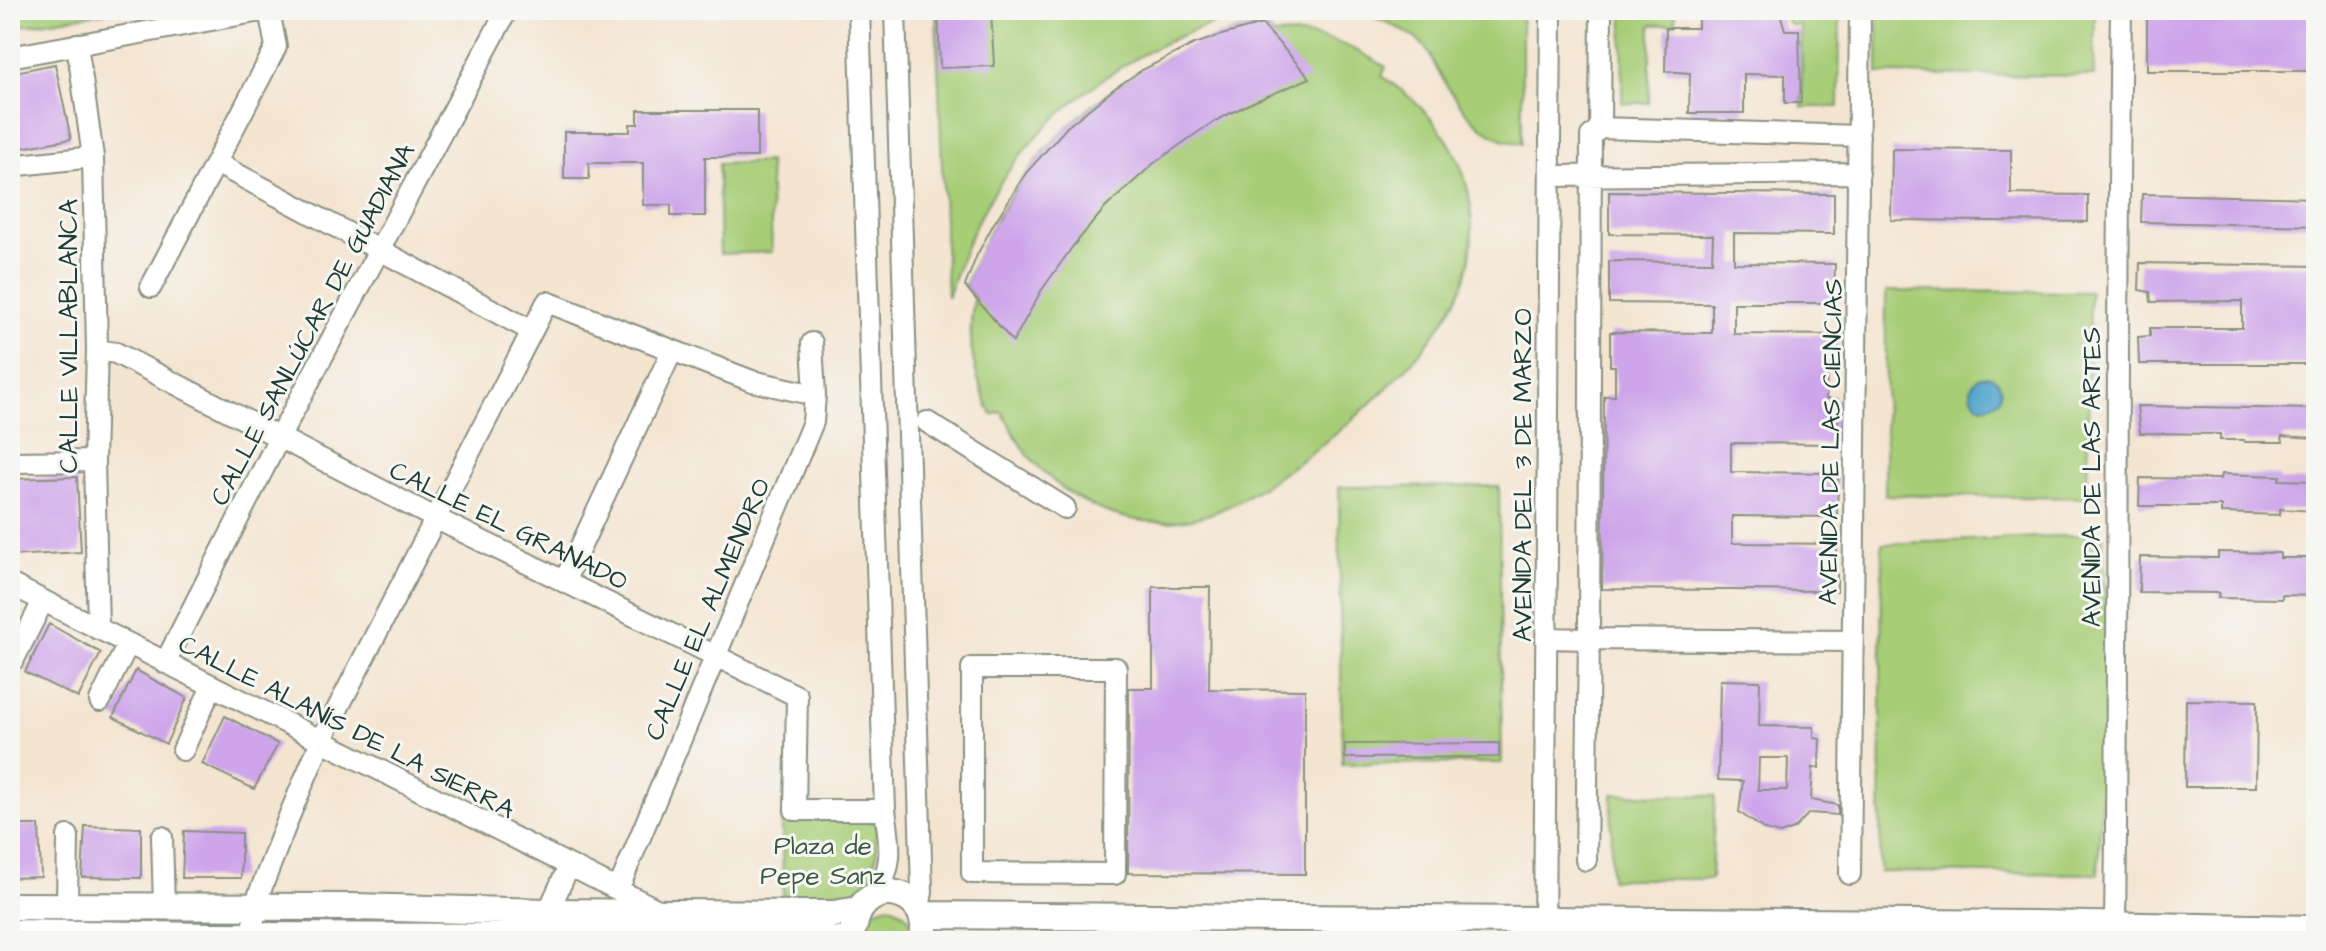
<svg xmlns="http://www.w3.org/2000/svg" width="2326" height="951" viewBox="0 0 2326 951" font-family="'Architects Daughter',sans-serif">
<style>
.green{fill:#a7cd77;stroke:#638556;stroke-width:2}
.water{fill:#50a3cb;stroke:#387080;stroke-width:2}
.building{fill:#cea5ea;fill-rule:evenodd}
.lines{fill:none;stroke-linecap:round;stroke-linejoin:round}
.minor-casing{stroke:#8a9182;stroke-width:24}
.major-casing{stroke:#8a9182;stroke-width:30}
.minor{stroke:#fff;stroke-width:20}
.major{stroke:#fff;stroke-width:26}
.labels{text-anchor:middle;stroke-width:6;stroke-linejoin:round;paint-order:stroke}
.street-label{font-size:26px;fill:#1f3d34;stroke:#f6f6f2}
.park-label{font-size:26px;fill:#3a5a41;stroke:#f6f6f2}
</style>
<rect width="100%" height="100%" fill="#f6f6f2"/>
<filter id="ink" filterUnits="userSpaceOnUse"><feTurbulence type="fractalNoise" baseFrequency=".0125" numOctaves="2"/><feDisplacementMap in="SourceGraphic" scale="16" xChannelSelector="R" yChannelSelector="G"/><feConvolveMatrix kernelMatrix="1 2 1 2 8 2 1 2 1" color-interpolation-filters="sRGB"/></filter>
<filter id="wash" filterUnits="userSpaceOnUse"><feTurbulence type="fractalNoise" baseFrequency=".006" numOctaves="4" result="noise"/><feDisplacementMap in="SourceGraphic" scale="32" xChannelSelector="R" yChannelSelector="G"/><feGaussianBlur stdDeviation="1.8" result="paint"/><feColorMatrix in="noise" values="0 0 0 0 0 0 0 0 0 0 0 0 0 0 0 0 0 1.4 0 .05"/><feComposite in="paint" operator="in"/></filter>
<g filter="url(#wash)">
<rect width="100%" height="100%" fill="#f4e5d1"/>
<path class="green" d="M10,10H119L10,28Z
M936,10H1264C1147,34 1039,107 982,213C967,240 957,269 947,298Z
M1351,10H1522V143C1483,142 1457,103 1439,73C1434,65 1430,53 1424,46C1409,30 1372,15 1351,10Z
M1623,10H1676L1675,24L1651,25L1649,103H1622Z
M1783,10H1840L1839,107H1802L1801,26L1789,25Z
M1878,10H2095L2094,76L1878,74Z
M1262,24L1273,35C1320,32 1347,43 1386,67L1382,76C1438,114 1473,162 1472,231C1472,253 1468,276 1458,296C1434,344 1392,385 1352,420C1329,441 1305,458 1280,475C1254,492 1230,509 1200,517C1139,533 1076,509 1035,463C1021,448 1012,430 1002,412L992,415C973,374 966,343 974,298L965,286C1016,149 1120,58 1262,24Z
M769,162L772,252L720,254L718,164Z
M1886,291L2090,292L2087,498L1885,495Z
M1499,486L1502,763L1342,764L1339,487Z
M2103,534L2108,649L2098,874L1880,872L1882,544Z
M1612,794L1715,796L1711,879H1611Z
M782,818L876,822L877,854L871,876L844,900H783Z
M889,905C907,912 917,921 908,941H869L865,926L875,909Z"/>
<path class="water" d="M1971 391a15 15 0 1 1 30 0a15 15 0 1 1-30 0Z"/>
<g id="blocks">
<path class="building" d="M938,10H991L994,66L940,68Z
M1698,10H1779L1785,30H1799L1801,103H1785V75L1744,74V113H1689L1690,73L1665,71L1666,28H1698Z
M2147,10H2316V71H2147Z
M1262,24L1310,78L1251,103L1225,116L1201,130L1153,164L1105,208L1073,246L1041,291L1013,342L965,286L977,255L993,225L1026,173L1067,127L1115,88L1142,70L1192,45L1218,36Z
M55,64L71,139L10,150V73Z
M638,110H757V157H705V216H671V205H643V163H589V179H564V132H630V124H638Z
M1892,149L2011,150V194L2088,195V222L1891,220Z
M1609,192L1834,194V234L1734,233V263L1835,264L1834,303H1734V334L1838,335V365H1827L1826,399H1838L1837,444L1731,443V472L1838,473L1837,517L1732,516V543L1837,544V591L1602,589L1604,396H1615V366H1610V332L1712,333V304L1609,303V261L1712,262L1713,235L1609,234Z
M2142,194L2316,198V226L2141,222Z
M2140,263L2316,266V364H2139L2138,337L2150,336V328H2242V301L2151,302L2150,292L2139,290Z
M2137,406L2316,409V438L2282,436L2283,442H2244V440H2220V434L2140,433Z
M2221,474L2280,476L2279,480L2316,481V511L2280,509V515L2221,513V506H2139L2140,478L2220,479Z
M77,477L81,552L10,556V479Z
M2218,552L2280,553V558H2316V596L2282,595V599L2218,598L2219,593L2139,592L2140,557L2218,558Z
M1153,587H1210L1209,689L1305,690V874L1128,873L1129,688H1153Z
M49,624L101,653L78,698L25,672Z
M136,670L187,698L166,744L113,717Z
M1720,680L1760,681L1759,726L1814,727V738L1820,739L1819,768H1813L1811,800L1838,805V815L1809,813L1794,829L1780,834L1765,830L1739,812L1743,781L1718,780ZM1759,758H1788L1787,790H1758Z
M2186,700L2257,701L2256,787H2185Z
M225,716L278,744L254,789L202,764Z
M1499,743V757L1345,758V744Z
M10,825H39L41,877L10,878Z
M85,826L141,828V878L82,877Z
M184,831L241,833V878H182Z"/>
</g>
</g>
<g filter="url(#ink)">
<use href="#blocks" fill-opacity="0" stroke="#8a9182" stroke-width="2"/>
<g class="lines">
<defs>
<path id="minor" d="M859,10L885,810C890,844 895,867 874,896
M895,10L922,892L919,909
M1601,10L1600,128L1859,136
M2121,10C2116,315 2119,621 2115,926L2123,941
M77,44L93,157L97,350L94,461L98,629
M10,57L265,10
M1600,128L1591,136L1589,639L1853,641
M216,163L532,331
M10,166L93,157
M1550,176L1859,173
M151,287L276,47L269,10
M97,350L116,353L435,518L797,696L795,810H885
M927,422L1065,508
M10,462L94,461
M564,582L672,351
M10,584L662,912
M1546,638L1589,639L1586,860
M14,659L43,601
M165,663L279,438L507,10
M972,668H1116L1115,874L972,873Z
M100,701L128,644
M183,750L212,686
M162,837L164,906
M1850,874L1860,10
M618,890L813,422L815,395L812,343
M67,906L68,836
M548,912L569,866
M254,936V907L290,814L321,741L547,302L752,381L815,395
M1544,941L1551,10"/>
<path id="major" d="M10,906L354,907L548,912L803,914H833L859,910
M922,915L2033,924L2316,929
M854,926C863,872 937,890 922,941
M10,933L213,936L795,938L846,941"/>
</defs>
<use href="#minor" class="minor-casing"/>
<use href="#major" class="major-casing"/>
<use href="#minor" class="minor"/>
<use href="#major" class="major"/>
</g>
</g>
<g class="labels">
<g class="street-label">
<text transform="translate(312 324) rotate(-62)" y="9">CALLE SANLÚCAR DE GUADIANA</text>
<text transform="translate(68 336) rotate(-90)" y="9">CALLE VILLABLANCA</text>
<text transform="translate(1830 442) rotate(-89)" y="9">AVENIDA DE LAS CIENCIAS</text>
<text transform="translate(1522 475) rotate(-90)" y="9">AVENIDA DEL 3 DE MARZO</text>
<text transform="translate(2091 477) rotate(-90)" y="9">AVENIDA DE LAS ARTES</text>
<text transform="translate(509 525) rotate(26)" y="9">CALLE EL GRANADO</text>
<text transform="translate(707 609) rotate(-67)" y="9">CALLE EL ALMENDRO</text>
<text transform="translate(347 726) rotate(27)" y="9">CALLE ALANÍS DE LA SIERRA</text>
</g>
<g class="park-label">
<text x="823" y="854">Plaza de<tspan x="823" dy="30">Pepe Sanz</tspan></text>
</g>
</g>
<rect width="2326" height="951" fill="none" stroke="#f6f6f2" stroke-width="40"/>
</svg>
